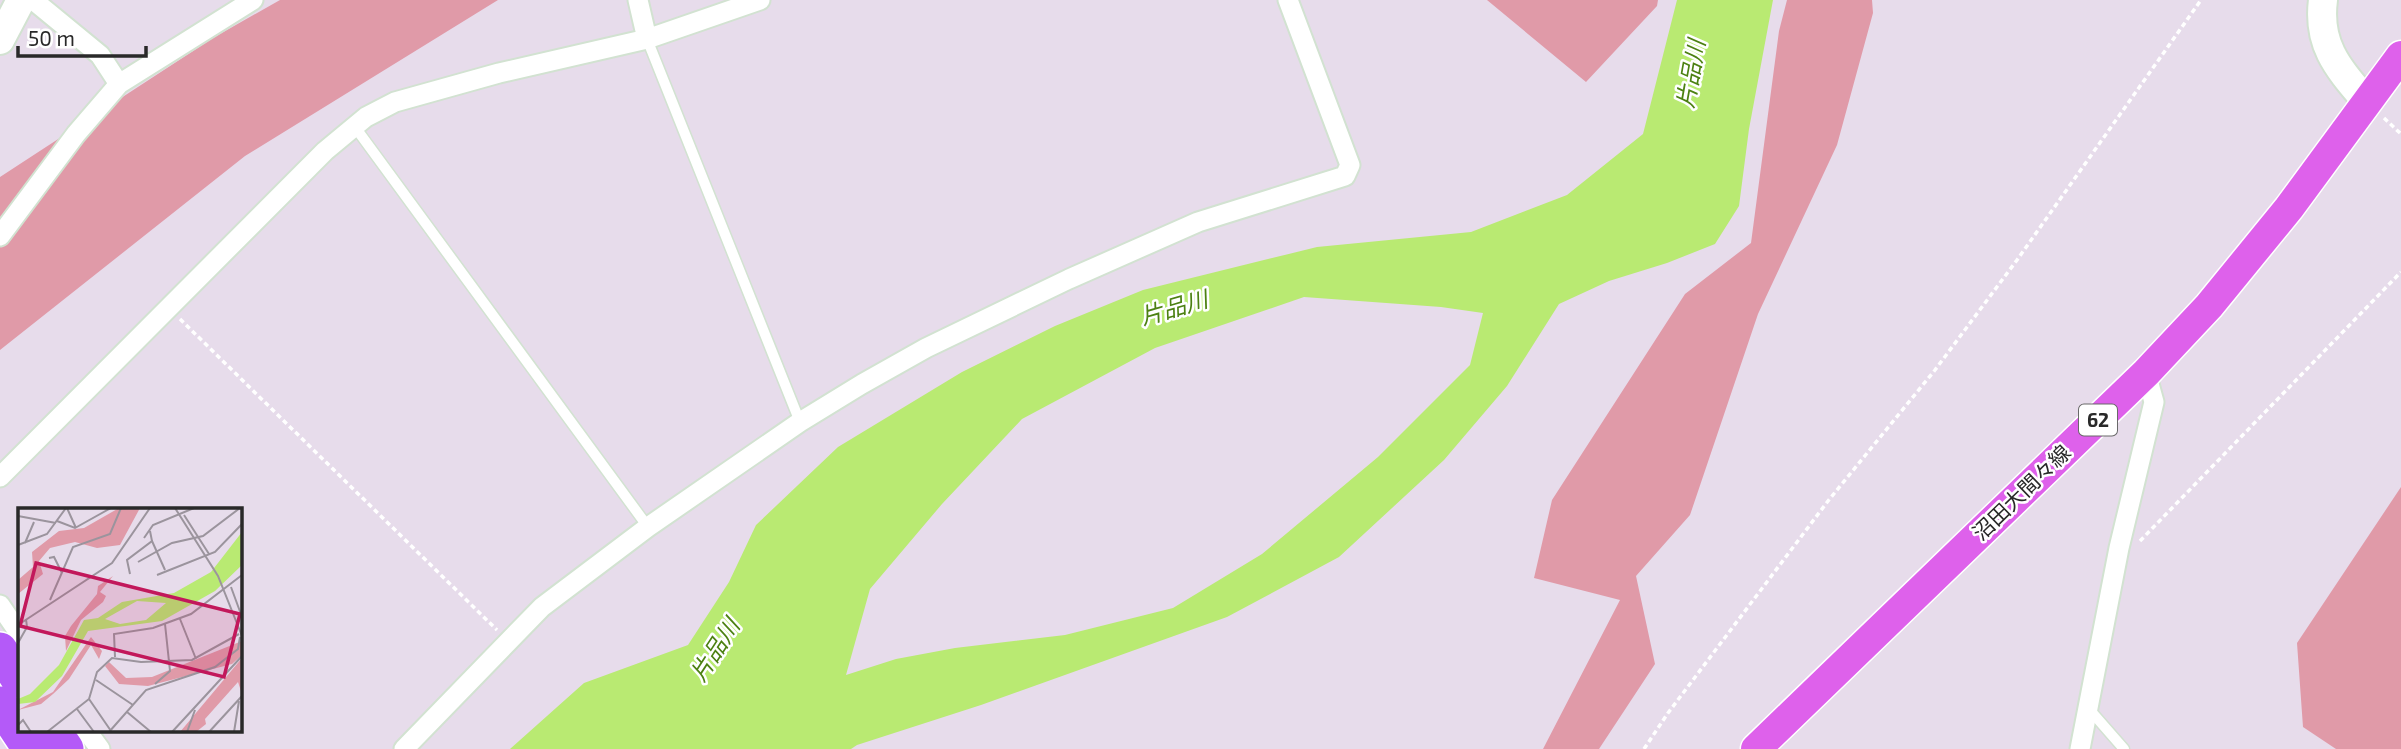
<svg xmlns="http://www.w3.org/2000/svg" width="2401" height="749" viewBox="0 0 2401 749" font-family="'Exo 2','Noto Sans JP',sans-serif">
<style>
.green{fill:#e09aa8}
.water{fill:#b9ea72;fill-rule:evenodd}
.lines{fill:none;stroke-linecap:round;stroke-linejoin:round}
.lane-casing{stroke:#d2e2d1;stroke-width:13}
.street-casing{stroke:#d2e2d1;stroke-width:23}
.secondary-casing{stroke:#d2e2d1;stroke-width:32}
.primary-casing{stroke:#fff;stroke-width:33}
.highway-casing{stroke:#fff;stroke-width:38}
.path{stroke:#fff;stroke-width:3.5;stroke-dasharray:5 3.5;stroke-linecap:butt}
.lane{stroke:#fff;stroke-width:10}
.street{stroke:#fff;stroke-width:19}
.secondary{stroke:#fff;stroke-width:28}
.primary{stroke:#de61eb;stroke-width:30}
.highway{stroke:#b45af8;stroke-width:35}
.labels{text-anchor:middle;stroke-width:5;stroke-linejoin:round;paint-order:stroke}
.shield{fill:#fff;stroke:#696969;stroke-width:2}
.shield-label{font-size:19px;font-weight:bold;fill:#292929}
.street-label{font-size:21px;fill:#292929;stroke:#fff}
.water-label{font-size:23px;font-style:italic;fill:#4c8112;stroke:#fff}
.inset-road{fill:none;stroke:#9b949d;stroke-width:2}
.view{fill:#c2185b;fill-opacity:0.15;stroke:#c2185b;stroke-width:3.5}
.inset-edge{fill:none;stroke:#292929;stroke-width:3.5}
</style>
<rect width="100%" height="100%" fill="#e7dceb"/>
<path class="green" d="M280,0H498L245,156L0,350V177L213,38Z
M1487,0H1658L1657,6L1586,82Z
M1787,0H1872L1873,13L1837,145L1758,314L1690,515L1636,576L1655,664L1599,749H1543L1620,600L1534,578L1552,500L1685,294L1751,243L1779,31Z
M2401,487V749H2336L2303,727L2297,643Z"/>
<path class="water" d="M1677,0H1773L1749,129L1739,206L1715,244L1667,263L1609,281L1559,304L1507,386L1444,460L1339,557L1227,617L981,705L857,745L851,749H510L584,683L688,645L729,582L756,525L838,447L962,372L1055,326L1143,290L1317,247L1471,232L1567,195L1643,134ZM1304,297L1441,307L1483,313L1470,365L1378,457L1262,554L1173,608L1065,635L955,648L896,659L846,675L870,589L942,504L1022,419L1155,348Z"/>
<g class="lines">
<defs>
<path id="lane" d="M647,39L800,422
M355,127L648,527
M2089,709L2124,749"/>
<path id="street" d="M33,0L100,55L119,84
M638,0L647,39
M0,236L76,134L119,84L253,0
M0,477L325,151L366,117L395,102L499,73L647,39L760,0
M0,605L19,633
M86,730L100,749
M404,749L542,607L648,527L800,422L862,384L926,348L1069,279L1198,222L1345,176L1350,165L1288,0
M2080,749L2119,548L2154,402L2146,373"/>
<path id="secondary" d="M2323,0C2317,46 2339,69 2367,102
M0,40L21,0"/>
<path id="primary" d="M1756,749L2146,373L2209,306L2289,208L2401,56"/>
<path id="highway" d="M0,650L19,680
M0,704L30,749
M53,730L66,749"/>
</defs>
<use href="#lane" class="lane-casing"/>
<use href="#street" class="street-casing"/>
<use href="#secondary" class="secondary-casing"/>
<use href="#primary" class="primary-casing"/>
<use href="#highway" class="highway-casing"/>
<path class="path" d="M2384,118L2401,134
M180,319L497,630
M2140,541L2401,272
M1644,749L1668,713L1828,501L1935,370L2017,260L2201,0"/>
<use href="#lane" class="lane"/>
<use href="#street" class="street"/>
<use href="#secondary" class="secondary"/>
<use href="#primary" class="primary"/>
<use href="#highway" class="highway"/>
</g>
<g class="labels">
<rect class="shield" x="2079" y="404.5" width="38" height="31" rx="5"/>
<g class="shield-label">
<text x="2098" y="427">62</text>
</g>
<g class="street-label">
<text transform="translate(2022 493) rotate(-44)" y="7">沼田大間々線</text>
</g>
<g class="water-label">
<text transform="translate(1691 74) rotate(-80)" y="8">片品川</text>
<text transform="translate(1174 308) rotate(-16)" y="8">片品川</text>
<text transform="translate(715 650) rotate(-57)" y="8">片品川</text>
</g>
</g>
<g transform="translate(18 508)">
<rect width="224" height="224" fill="#e7dceb"/>
<path d="M101,0H122L102,37L79,40L57,34L32,40L21,53L25,66L0,86V72L15,59L14,44L41,23L66,20ZM95,68L82,84L88,88L85,94L63,112L48,143L47,128L53,118L79,86L80,78ZM73,129L84,143L81,151L73,137L51,171L35,186L23,196L0,202L35,184ZM224,133V147L214,156L130,178L101,176L87,158L91,154L108,170L134,169ZM224,150V186L220,174L187,211L188,216L178,224H162Z" fill="#e09aa8"/>
<path d="M224,24V57L197,83L144,113L70,123L44,168L17,194L0,196V191L12,186L41,157L66,112L80,110L104,94L156,85L193,64ZM119,93L148,95L128,112L102,116L87,111Z" fill="#b9ea72" fill-rule="evenodd"/>
<path class="inset-road" d="M49,0L58,20M157,0L200,68L224,128M166,7L191,46M0,8L38,15M39,13L57,20L93,0M126,30L135,17L176,0M134,33L147,62M7,35L16,14M0,37L29,26L48,0M31,50L36,49L44,65M120,54L154,35L185,28L222,0M112,66L109,52L134,33L132,23M139,67L197,44L224,16M213,79L224,109M32,92L55,39L92,26L103,0M162,111L178,151M0,117L94,55L132,0M0,135L9,119L8,111M97,149L96,126L135,120L173,106L224,67M78,172L115,197M137,176L152,163L147,116M71,191L93,223M59,201L76,224M109,204L133,224M0,217L5,212L13,224M29,224L71,191L79,164L94,150L123,154L174,152L221,126M91,224L128,182L197,159L220,141L222,129M154,224L224,148M169,224L177,202M191,224L224,188M216,224L221,193"/>
<path class="view" d="M18,55L222,106L206,169L2,118Z"/>
<rect width="224" height="224" class="inset-edge"/>
</g>
<path d="M18 46v10h128v-10" fill="none" stroke="#292929" stroke-width="3.5"/>
<text x="28" y="46" font-size="21" fill="#292929" stroke="#ffffff" stroke-width="5" paint-order="stroke">50 m</text>
</svg>
